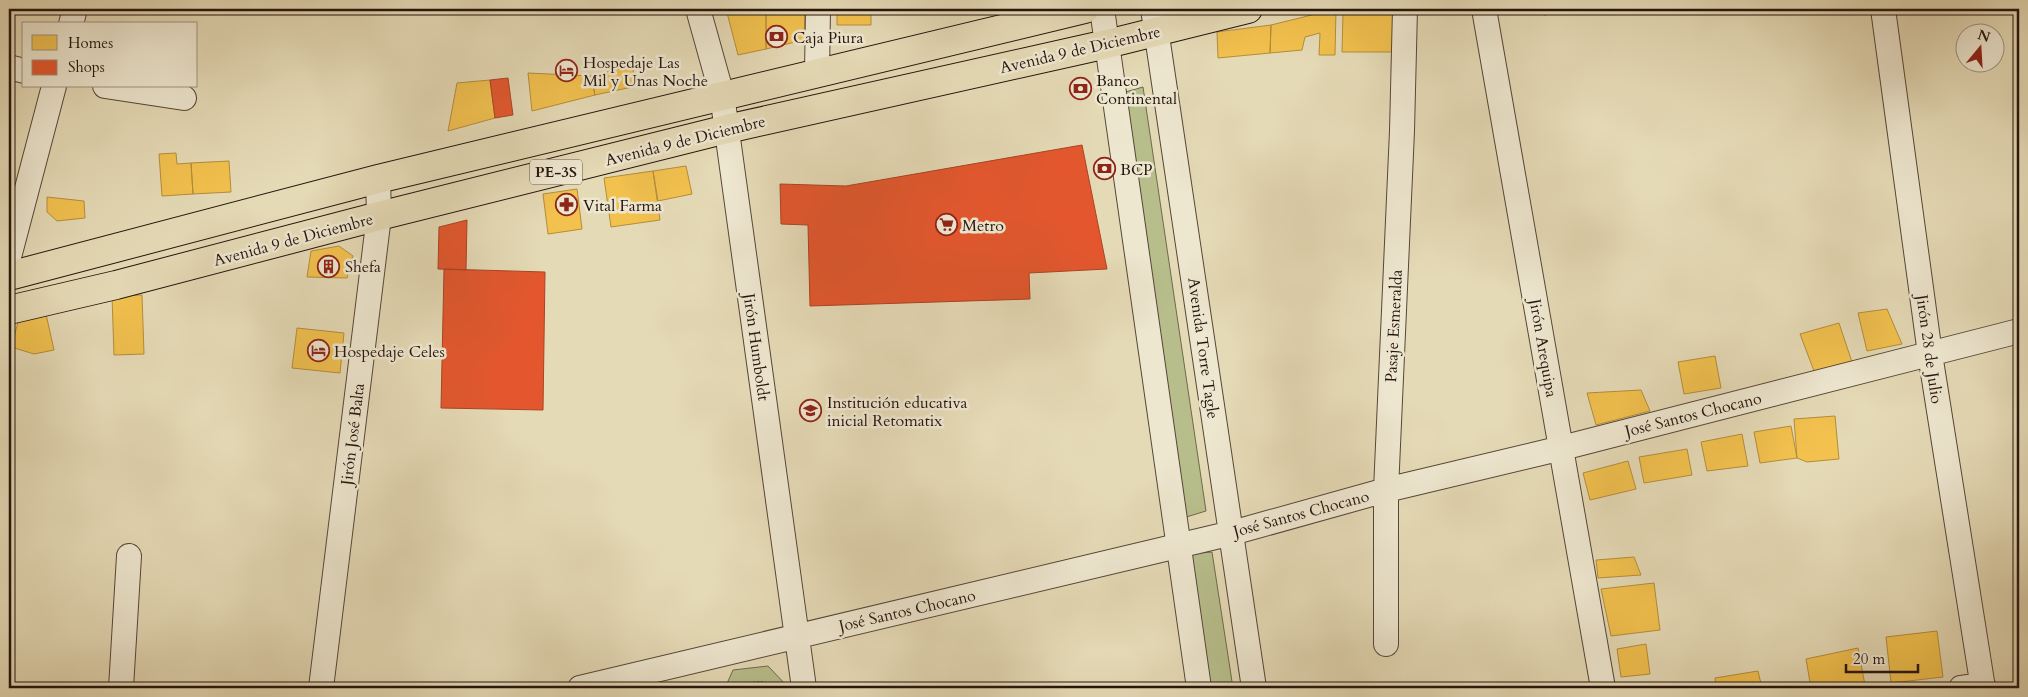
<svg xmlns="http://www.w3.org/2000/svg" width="2028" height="697" viewBox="0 0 2028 697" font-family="Cardo,serif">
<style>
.green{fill:#b7be8c;stroke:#6e694d}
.homes{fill:#f2c14e;stroke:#b48d3b}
.shops{fill:#e4572e;stroke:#ab4324}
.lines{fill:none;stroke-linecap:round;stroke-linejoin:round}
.minor-casing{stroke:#554638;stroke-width:26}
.major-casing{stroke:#25140e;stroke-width:30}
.path{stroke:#25140e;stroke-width:3;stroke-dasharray:1 2.5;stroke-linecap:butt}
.minor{stroke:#eee7d0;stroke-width:24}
.major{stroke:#e5dab6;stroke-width:28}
.labels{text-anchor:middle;stroke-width:5;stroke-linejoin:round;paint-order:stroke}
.shield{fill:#eee7d0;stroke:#615348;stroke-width:1}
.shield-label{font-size:15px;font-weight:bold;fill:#25140e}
.poi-label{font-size:16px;fill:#25140e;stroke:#eee7d0;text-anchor:start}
.street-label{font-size:16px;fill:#25140e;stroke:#eee7d0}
</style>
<rect width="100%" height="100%" fill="#e5dab6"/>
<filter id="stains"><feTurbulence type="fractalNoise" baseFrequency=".004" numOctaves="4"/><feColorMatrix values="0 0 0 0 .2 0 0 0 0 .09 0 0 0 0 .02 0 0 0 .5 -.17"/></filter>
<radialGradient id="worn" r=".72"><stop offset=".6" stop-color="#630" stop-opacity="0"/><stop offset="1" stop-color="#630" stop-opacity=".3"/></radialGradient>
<path class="green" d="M1143,87L1206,511L1183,518L1122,93Z
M1212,552L1233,688H1205L1188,554Z
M768,666L786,685V688H725L733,670Z"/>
<path class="homes" d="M726,9H766V49L738,55Z
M766,9H805L804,40L766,49Z
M837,9H871V25H837Z
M1336,9L1335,55H1319L1320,33L1305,37L1302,50L1270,53L1271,25Z
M1362,9H1398V52H1342L1343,14Z
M1271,25L1270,53L1218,58L1217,32Z
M632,66L637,86L595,95L591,76Z
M528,73L591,76L595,95L532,111Z
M490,80L495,118L448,131L457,83Z
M176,153L177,164L191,163L193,194L162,196L159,154Z
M229,161L231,192L193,194L191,163Z
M686,166L692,194L658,201L653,171Z
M653,171L660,220L611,227L604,178Z
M577,189L582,229L548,234L543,194Z
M47,197L84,201L85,218L57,221L47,212Z
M339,246L353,256L347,278L307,277L311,251Z
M142,295L144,354L114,355L112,296Z
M1887,309L1902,344L1867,351L1858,313Z
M46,314L54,350L34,354L11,347L19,319Z
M1839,323L1852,362L1814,371L1800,334Z
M297,328L344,333L340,373L292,368Z
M1715,356L1721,388L1684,394L1678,362Z
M1641,390L1650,411L1596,425L1587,393Z
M1835,416L1839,459L1807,462L1797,458L1794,419Z
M1791,426L1797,458L1760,463L1754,432Z
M1742,434L1748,466L1707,471L1701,442Z
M1687,449L1692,475L1644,483L1639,457Z
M1628,461L1636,489L1590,500L1583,473Z
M1634,557L1641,575L1598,578L1596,560Z
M1654,583L1660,630L1611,636L1601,589Z
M1937,631L1943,677L1891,683L1886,637Z
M1646,644L1650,674L1621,677L1617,649Z
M1858,648L1865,685L1843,688H1811L1806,659Z
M1758,671L1762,688H1716L1715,678Z
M1675,685L1676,688H1623V686Z"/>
<path class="shops" d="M905,9H927V13H905Z
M1543,9H1569V10L1544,15Z
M508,78L513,115L495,118L490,80Z
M1082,145L1107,269L1029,273L1030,299L810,306L808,225L781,224L780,184L846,186Z
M467,220L466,270L438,269L439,227Z
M444,269L545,272L543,410L441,408Z"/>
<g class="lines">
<defs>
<path id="minor" d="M698,9L722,95L804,688
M1102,9L1199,688
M1153,9L1254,688
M1484,9L1603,688
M1883,9L1930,354L1983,688
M71,24L75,9
M9,67L24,71
M817,73L818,9
M105,86L184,98
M9,257L54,86
M1386,644V490L1402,131L1405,9
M121,688L129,556
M321,688L379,216L378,179
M580,688L1232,533L1386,490L1562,448L2019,331
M1961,688L1983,685"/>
<path id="major" d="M9,276L378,179L1085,9
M9,310L116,285L379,216L727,129L1107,44L1248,9"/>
</defs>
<use href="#minor" class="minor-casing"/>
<use href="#major" class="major-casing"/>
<path class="path" d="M741,688C753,683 761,679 771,688"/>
<use href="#minor" class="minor"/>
<use href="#major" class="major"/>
</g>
<defs>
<symbol id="bank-ring" viewBox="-11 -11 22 22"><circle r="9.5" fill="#eee7d0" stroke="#8f2418" stroke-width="1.5"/><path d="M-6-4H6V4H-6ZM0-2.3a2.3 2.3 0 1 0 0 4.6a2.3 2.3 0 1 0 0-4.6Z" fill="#8f2418"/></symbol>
<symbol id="hotel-ring" viewBox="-11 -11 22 22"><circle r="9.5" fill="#eee7d0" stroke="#8f2418" stroke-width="1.5"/><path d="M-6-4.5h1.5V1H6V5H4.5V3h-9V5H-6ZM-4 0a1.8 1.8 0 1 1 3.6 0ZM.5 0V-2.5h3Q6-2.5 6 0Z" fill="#8f2418"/></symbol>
<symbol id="pharmacy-ring" viewBox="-11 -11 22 22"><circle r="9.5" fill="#eee7d0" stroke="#8f2418" stroke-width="1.5"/><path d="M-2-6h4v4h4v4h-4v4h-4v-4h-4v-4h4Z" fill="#8f2418"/></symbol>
<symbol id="supermarket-ring" viewBox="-11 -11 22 22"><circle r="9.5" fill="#eee7d0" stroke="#8f2418" stroke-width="1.5"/><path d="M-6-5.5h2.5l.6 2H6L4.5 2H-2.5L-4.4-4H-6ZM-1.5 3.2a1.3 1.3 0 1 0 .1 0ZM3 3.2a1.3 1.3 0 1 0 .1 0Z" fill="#8f2418"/></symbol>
<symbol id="building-ring" viewBox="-11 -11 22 22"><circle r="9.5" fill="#eee7d0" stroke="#8f2418" stroke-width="1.5"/><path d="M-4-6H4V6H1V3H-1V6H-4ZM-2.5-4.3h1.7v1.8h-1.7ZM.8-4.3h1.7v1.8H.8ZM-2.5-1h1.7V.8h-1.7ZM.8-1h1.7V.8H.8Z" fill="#8f2418"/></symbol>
<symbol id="school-ring" viewBox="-11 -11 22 22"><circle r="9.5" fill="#eee7d0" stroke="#8f2418" stroke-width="1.5"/><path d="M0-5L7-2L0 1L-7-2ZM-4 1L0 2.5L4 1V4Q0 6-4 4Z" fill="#8f2418"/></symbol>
</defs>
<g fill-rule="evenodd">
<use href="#bank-ring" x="764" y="24" width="25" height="25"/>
<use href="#hotel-ring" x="554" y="58" width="25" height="25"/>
<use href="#bank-ring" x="1068" y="76" width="25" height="25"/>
<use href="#bank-ring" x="1092" y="156" width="25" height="25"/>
<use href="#pharmacy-ring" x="554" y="192" width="25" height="25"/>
<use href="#supermarket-ring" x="934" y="212" width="25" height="25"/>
<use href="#building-ring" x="316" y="254" width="25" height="25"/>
<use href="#hotel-ring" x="306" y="338" width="25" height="25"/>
<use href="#school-ring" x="798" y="398" width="25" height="25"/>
</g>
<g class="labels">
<rect class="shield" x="530" y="159.5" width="52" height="25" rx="4"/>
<g class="shield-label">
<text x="556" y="177">PE-3S</text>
</g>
<g class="poi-label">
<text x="793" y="43">Caja Piura</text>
<text x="583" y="68">Hospedaje Las<tspan x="583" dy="18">Mil y Unas Noche</tspan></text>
<text x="1096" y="86">Banco<tspan x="1096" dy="18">Continental</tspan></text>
<text x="1120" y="175">BCP</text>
<text x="583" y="211">Vital Farma</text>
<text x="962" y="231">Metro</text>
<text x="345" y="272">Shefa</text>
<text x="334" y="357">Hospedaje Celes</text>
<text x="827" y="408">Institución educativa<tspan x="827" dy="18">inicial Retomatix</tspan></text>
</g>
<g class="street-label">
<text transform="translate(1080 49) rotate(-13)" y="6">Avenida 9 de Diciembre</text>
<text transform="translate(685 140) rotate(-14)" y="6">Avenida 9 de Diciembre</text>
<text transform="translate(293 239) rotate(-15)" y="6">Avenida 9 de Diciembre</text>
<text transform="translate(1393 326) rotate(-87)" y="6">Pasaje Esmeralda</text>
<text transform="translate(757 347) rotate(82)" y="6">Jirón Humboldt</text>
<text transform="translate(1204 348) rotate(82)" y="6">Avenida Torre Tagle</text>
<text transform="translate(1544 348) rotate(80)" y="6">Jirón Arequipa</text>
<text transform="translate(1930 349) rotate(82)" y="6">Jirón 28 de Julio</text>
<text transform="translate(1693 414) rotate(-14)" y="6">José Santos Chocano</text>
<text transform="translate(352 434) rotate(-83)" y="6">Jirón José Balta</text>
<text transform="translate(1301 513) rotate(-15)" y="6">José Santos Chocano</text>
<text transform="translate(907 610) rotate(-13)" y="6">José Santos Chocano</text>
</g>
</g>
<rect width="2028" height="697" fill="none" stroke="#e5dab6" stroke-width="30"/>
<rect x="10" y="10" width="2008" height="677" fill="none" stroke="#25140e" stroke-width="2.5"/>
<rect x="15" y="15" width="1998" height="667" fill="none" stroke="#25140e"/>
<rect x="22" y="22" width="175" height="65" fill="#eee7d0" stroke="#9e9382"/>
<rect x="32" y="35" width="25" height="15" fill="#f2c14e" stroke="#9e9382"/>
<text x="68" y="48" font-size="15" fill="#25140e">Homes</text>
<rect x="32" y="60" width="25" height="15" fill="#e4572e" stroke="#9e9382"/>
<text x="68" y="72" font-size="15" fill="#25140e">Shops</text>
<g transform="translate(1980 48) rotate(18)"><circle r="24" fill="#eee7d0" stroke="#9e9382"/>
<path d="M0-4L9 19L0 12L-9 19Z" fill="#8f2418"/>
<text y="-8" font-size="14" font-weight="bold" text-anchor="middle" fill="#25140e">N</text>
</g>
<path d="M1846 664v8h72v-8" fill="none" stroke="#25140e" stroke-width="2.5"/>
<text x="1853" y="664" font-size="15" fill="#25140e" stroke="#eee7d0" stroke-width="4" paint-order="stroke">20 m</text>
<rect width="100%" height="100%" filter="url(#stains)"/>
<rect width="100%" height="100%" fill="url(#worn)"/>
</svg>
